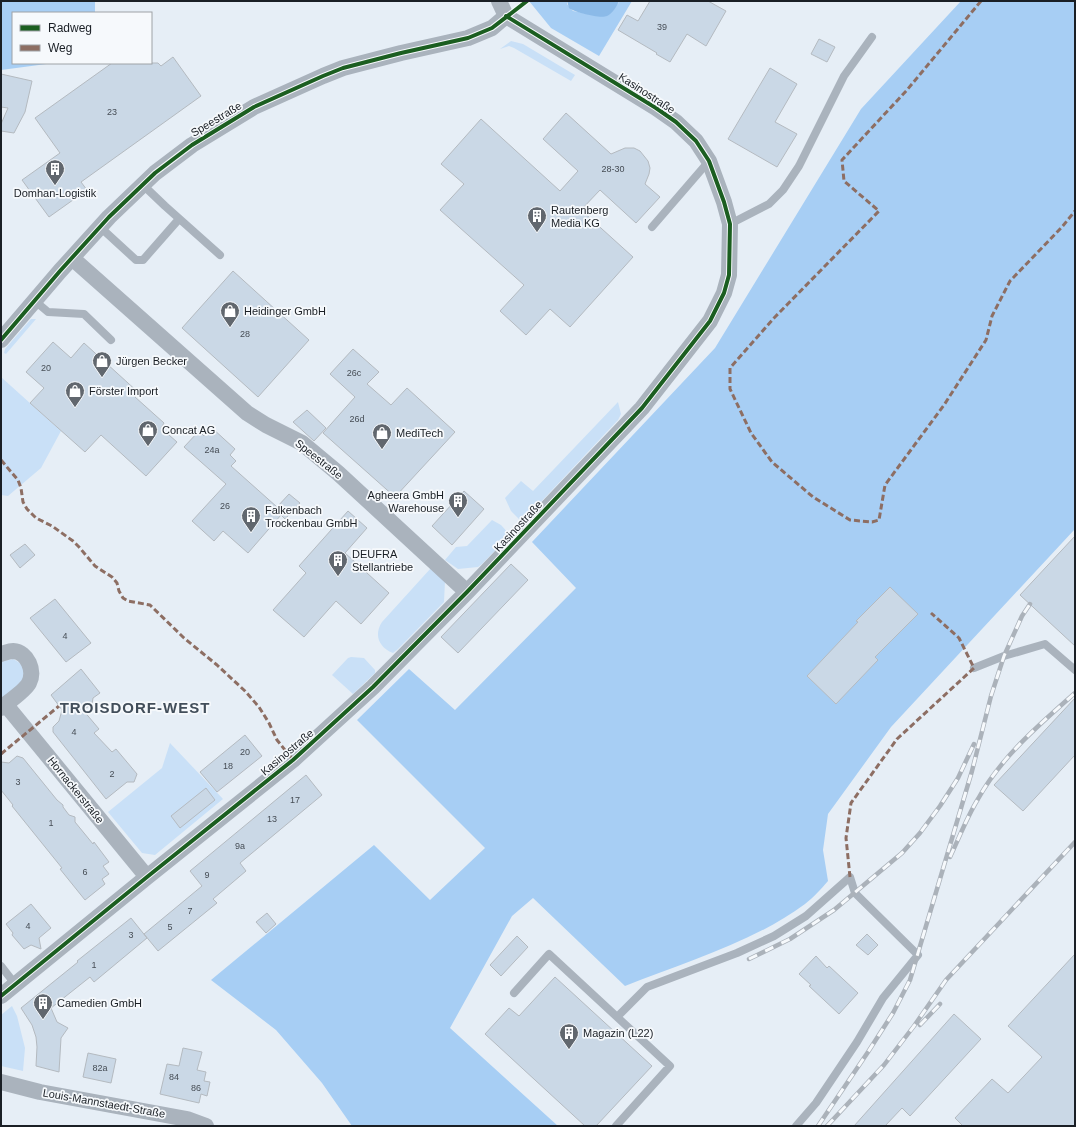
<svg xmlns="http://www.w3.org/2000/svg" width="1076" height="1127" viewBox="0 0 1076 1127" font-family="Arial,sans-serif">
<style>
.green{fill:#c9e0f7}
.forest{fill:#a7cef4}
.water{fill:#8bbae8}
.building{fill:#cad8e6;stroke:#b4bac0}
.lines{fill:none;stroke-linecap:round;stroke-linejoin:round}
.lane{stroke:#aab3bd;stroke-width:8}
.street{stroke:#aab3bd;stroke-width:16}
.rail-casing{stroke:#abb2ba;stroke-width:4.5}
.rail{stroke:#f6f9fc;stroke-width:3;stroke-dasharray:9;stroke-linecap:butt}
.quiet{stroke:#8d6e63;stroke-width:3;stroke-dasharray:6 3;stroke-linecap:butt}
.cycleway-casing{stroke:#f6f9fc;stroke-width:6}
.cycleway{stroke:#1b5e20;stroke-width:4}
.labels{text-anchor:middle;stroke-width:3.5;stroke-linejoin:round;paint-order:stroke}
.number-label{font-size:9px;fill:#464d55}
.street-label{font-size:11px;fill:#1a1f25;stroke:#f6f9fc}
.poi-label{font-size:11px;fill:#1a1f25;stroke:#f6f9fc;text-anchor:start}
.district-label{font-size:15px;font-weight:bold;letter-spacing:1px;fill:#424e5a;stroke:#f6f9fc}
</style>
<rect width="100%" height="100%" fill="#e6eef6"/>
<path class="green" d="M511,41L523,44L575,75L571,81L514,48L509,46L500,49Z
M31,319H36L6,354L4,353L5,349Z
M1,377L61,431L41,468L8,496L1,495Z
M618,402L621,414L618,420L522,522L511,511L505,498L521,481L533,491Z
M492,520L501,525L510,535L482,564L478,567L458,569L445,560L456,547L467,546Z
M431,568L445,581L444,602L398,649L393,653C378,647 374,634 382,622Z
M351,657L364,658L375,670V673L353,694L332,675L348,658Z
M13,659C25,665 25,669 23,681L1,700V662Z
M170,743L223,799L155,855L142,853L108,812L162,768Z
M12,1006L17,1016L25,1048L23,1071L1,1066V1015Z"/>
<path class="forest" d="M1,1H95V13H13V63H54L1,70Z
M529,1H567V4L573,11L584,13L618,4L619,1H632L599,56L551,28Z
M961,1H1075V529L891,727L828,814L823,850L828,881C821,889 813,898 805,904C752,943 685,962 625,986L533,898L512,916L450,1028L558,1126H352L322,1083L276,1030L211,980L374,845L430,900L485,848L357,720L409,669L455,710L576,588L532,542L715,348L861,109Z"/>
<path class="water" d="M567,1H619C617,6 612,14 607,16C600,19 574,12 569,8Z"/>
<path class="building" d="M650,1H708L726,11L706,46L687,34L670,62L656,54L657,53L618,30L627,15L638,21Z
M819,39L835,47L827,62L811,54Z
M173,57L201,96L81,182L87,190L49,217L22,180L60,153L35,118L112,63H158L161,66Z
M770,68L797,84L775,122L797,134L777,167L728,139Z
M1,74L32,81L25,112L14,133L1,131V124L8,108L1,107Z
M566,113L611,154L625,148H634L640,151L648,161L650,168L649,174L645,184L660,197L636,223L600,190L581,210L633,257L570,327L550,309L526,335L500,311L524,285L440,210L464,184L441,164L481,119L560,191L578,171L543,139Z
M233,271L309,340L258,397L182,328Z
M53,342L71,358L84,343L139,393L135,397L164,423L161,428L177,442L146,476L101,435L85,452L30,403L44,388L26,372Z
M353,349L379,372L367,384L391,405L407,388L455,432L395,497L323,433L355,397L330,374Z
M307,410L326,428L314,441L293,422Z
M212,428L235,449L230,455L236,461L231,466L277,507L289,494L300,503L285,519L281,515L248,553L223,531L214,541L192,521L226,484L184,447L199,431L204,436Z
M464,491L484,509L452,545L432,526Z
M348,511L367,528L345,553L389,593L361,624L336,601L304,637L273,610L306,573L299,566Z
M1075,536V646L1020,595Z
M25,544L35,555L20,568L10,555Z
M511,564L528,580L458,653L441,637Z
M890,587L918,614L875,657L878,660L836,704L807,676L858,622L856,621Z
M55,599L91,643L66,662L30,618Z
M81,669L100,693L93,698L92,704L83,710L99,729L94,733L112,752L116,749L137,774L134,782H127L106,799L53,732V727L59,721L62,710L51,695Z
M1075,698V755L1023,811L994,785Z
M245,735L262,756L217,792L200,772Z
M17,756L23,758L57,800L63,805V807L69,815L75,817V822L93,844L94,842L109,862L103,866L109,874L102,879L105,884L85,900L60,869L62,868L12,806L13,805L1,790V762L9,763Z
M306,775L322,795L240,863L246,871L213,899L217,903L158,951L144,934L202,886L190,871Z
M206,788L215,800L180,828L171,816Z
M31,904L51,928L39,938L41,949L31,945L24,949L12,935L13,933L6,924Z
M267,913L276,924L266,933L256,922Z
M131,918L147,938L94,982L90,977L51,1008L57,1022L68,1028L61,1038L59,1072L36,1066L37,1047L36,1037L32,1025L21,1008L78,962L77,961Z
M867,934L878,945L868,955L856,945Z
M517,936L528,947L501,976L490,965Z
M1075,954V1126H963L955,1118L992,1079L1008,1093L1042,1057L1008,1026Z
M816,956L827,968L829,966L858,993L839,1014L809,986L811,985L799,974Z
M555,977L652,1066L596,1126H585L485,1034L509,1008L519,1016Z
M954,1014L981,1039L910,1116L902,1108L885,1126H854Z
M183,1048L202,1052L197,1070L206,1072L204,1081L210,1082L207,1096L201,1094L199,1103L160,1094L167,1064L179,1066Z
M88,1053L116,1059L111,1083L83,1077Z"/>
<g class="lines">
<path class="lane" d="M143,185L165,206L220,255
M730,224L769,204L783,190L799,166L844,76L872,37
M100,227L136,260H143L179,219
M652,227L709,161
M35,301L48,312L84,314L111,340
M974,668L1004,656L1045,644L1075,670
M1,966L15,984
M514,993L549,954L670,1066L616,1126
M617,1017L647,987L737,953L774,936L806,916L850,877L855,893L918,955L883,998L857,1042L816,1103L796,1126"/>
<path class="street" d="M499,1L506,16
M72,258L247,413L266,425L302,443L338,473L467,592
M1,340L60,271L109,217L155,173L192,145L254,107L323,76L343,68L401,53L468,38L492,28L506,16
M1,654C5,653 9,651 13,651C28,652 35,671 29,683C25,691 8,702 1,708
M6,705L147,877
M1,996L147,877L293,760L373,687L467,592L642,408L710,321L724,293L729,275L730,224L724,202L709,161L696,141L676,122L656,108L506,16
M1,1082L40,1092L187,1119L206,1126"/>
<defs>
<path id="rail" d="M950,857C959,838 967,817 978,799C1001,757 1040,724 1075,693
M749,959L790,939L834,910L902,853L920,833L940,806L958,778L974,744
M920,1025L940,1004
M818,1126L868,1052L893,1013L910,980L972,771L991,696L1004,656L1022,616L1030,604
M827,1126L884,1065L914,1026L946,980L1075,842"/>
</defs>
<use href="#rail" class="rail-casing"/>
<use href="#rail" class="rail"/>
<path class="quiet" d="M981,1L907,90L842,160L844,181L879,211L774,318L730,368V389L751,433L772,462L813,497L850,520L872,522L879,520L885,485L944,405L986,340L992,316L1010,281L1062,227L1075,211
M1,460L18,480L21,488L23,502L27,509L36,518L52,526L73,541L79,547L95,566L112,577L117,583L119,591L123,598L128,601L150,605L184,638L217,665L245,691L259,707L269,723L277,740L293,760
M1,754L59,706
M850,877L846,838L851,803L897,739L974,668L959,638L931,613"/>
<defs>
<path id="cycleway" d="M1,340L60,271L109,217L155,173L192,145L254,107L323,76L343,68L401,53L468,38L492,28L527,1
M1,996L147,877L293,760L373,687L467,592L642,408L710,321L724,293L729,275L730,224L724,202L709,161L696,141L676,122L656,108L506,16"/>
</defs>
<use href="#cycleway" class="cycleway-casing"/>
<use href="#cycleway" class="cycleway"/>
</g>
<defs>
<symbol id="building-pin" viewBox="-11 -11 22 30"><path d="M0 17L-7.5 6A9.5 9.5 0 1 1 7.5 6Z" fill="#61676e" stroke="#f6f9fc"/><path d="M-4-6H4V6H1V3H-1V6H-4ZM-2.5-4.3h1.7v1.8h-1.7ZM.8-4.3h1.7v1.8H.8ZM-2.5-1h1.7V.8h-1.7ZM.8-1h1.7V.8H.8Z" fill="#fff"/></symbol>
<symbol id="shop-pin" viewBox="-11 -11 22 30"><path d="M0 17L-7.5 6A9.5 9.5 0 1 1 7.5 6Z" fill="#61676e" stroke="#f6f9fc"/><path d="M-5-2.5h2.3a2.7 3.5 0 0 1 5.4 0H5L5.5 6h-11ZM-1.5-2.5h3a1.5 2.3 0 0 0-3 0Z" fill="#fff"/></symbol>
</defs>
<g fill-rule="evenodd">
<use href="#building-pin" x="44" y="158" width="22" height="30"/>
<use href="#building-pin" x="526" y="205" width="22" height="30"/>
<use href="#shop-pin" x="219" y="300" width="22" height="30"/>
<use href="#shop-pin" x="91" y="350" width="22" height="30"/>
<use href="#shop-pin" x="64" y="380" width="22" height="30"/>
<use href="#shop-pin" x="137" y="419" width="22" height="30"/>
<use href="#shop-pin" x="371" y="422" width="22" height="30"/>
<use href="#building-pin" x="447" y="490" width="22" height="30"/>
<use href="#building-pin" x="240" y="505" width="22" height="30"/>
<use href="#building-pin" x="327" y="549" width="22" height="30"/>
<use href="#building-pin" x="32" y="992" width="22" height="30"/>
<use href="#building-pin" x="558" y="1022" width="22" height="30"/>
</g>
<g class="labels">
<g class="number-label">
<text x="662" y="30">39</text>
<text x="112" y="115">23</text>
<text x="613" y="172">28-30</text>
<text x="245" y="337">28</text>
<text x="46" y="371">20</text>
<text x="354" y="376">26c</text>
<text x="357" y="422">26d</text>
<text x="212" y="453">24a</text>
<text x="225" y="509">26</text>
<text x="65" y="639">4</text>
<text x="74" y="735">4</text>
<text x="245" y="755">20</text>
<text x="228" y="769">18</text>
<text x="112" y="777">2</text>
<text x="18" y="785">3</text>
<text x="295" y="803">17</text>
<text x="272" y="822">13</text>
<text x="51" y="826">1</text>
<text x="240" y="849">9a</text>
<text x="85" y="875">6</text>
<text x="207" y="878">9</text>
<text x="190" y="914">7</text>
<text x="28" y="929">4</text>
<text x="170" y="930">5</text>
<text x="131" y="938">3</text>
<text x="94" y="968">1</text>
<text x="100" y="1071">82a</text>
<text x="174" y="1080">84</text>
<text x="196" y="1091">86</text>
</g>
<g class="street-label">
<text transform="translate(647 93) rotate(33)" y="4">Kasinostraße</text>
<text transform="translate(216 119) rotate(-31)" y="4">Speestraße</text>
<text transform="translate(319 459) rotate(38)" y="4">Speestraße</text>
<text transform="translate(518 526) rotate(-47)" y="4">Kasinostraße</text>
<text transform="translate(287 752) rotate(-40)" y="4">Kasinostraße</text>
<text transform="translate(76 790) rotate(51)" y="4">Hornackerstraße</text>
<text transform="translate(104 1103) rotate(10)" y="4">Louis-Mannstaedt-Straße</text>
</g>
<g class="poi-label">
<text x="55" y="197" text-anchor="middle">Domhan-Logistik</text>
<text x="551" y="214">Rautenberg<tspan x="551" dy="13">Media KG</tspan></text>
<text x="244" y="315">Heidinger GmbH</text>
<text x="116" y="365">Jürgen Becker</text>
<text x="89" y="395">Förster Import</text>
<text x="162" y="434">Concat AG</text>
<text x="396" y="437">MediTech</text>
<text x="444" y="499" text-anchor="end">Agheera GmbH<tspan x="444" dy="13">Warehouse</tspan></text>
<text x="265" y="514">Falkenbach<tspan x="265" dy="13">Trockenbau GmbH</tspan></text>
<text x="352" y="558">DEUFRA<tspan x="352" dy="13">Stellantriebe</tspan></text>
<text x="57" y="1007">Camedien GmbH</text>
<text x="583" y="1037">Magazin (L22)</text>
</g>
<g class="district-label">
<text x="135" y="713">TROISDORF-WEST</text>
</g>
</g>
<rect width="1076" height="1127" fill="none" stroke="#1a1f25" stroke-width="4"/>
<rect x="12" y="12" width="140" height="52" fill="#f6f9fc" stroke="#9ea2a6"/>
<rect x="20" y="25" width="20" height="6" fill="#1b5e20" stroke="#9ea2a6"/>
<text x="48" y="32" font-size="12" fill="#1a1f25">Radweg</text>
<rect x="20" y="45" width="20" height="6" fill="#8d6e63" stroke="#9ea2a6"/>
<text x="48" y="52" font-size="12" fill="#1a1f25">Weg</text>
</svg>
